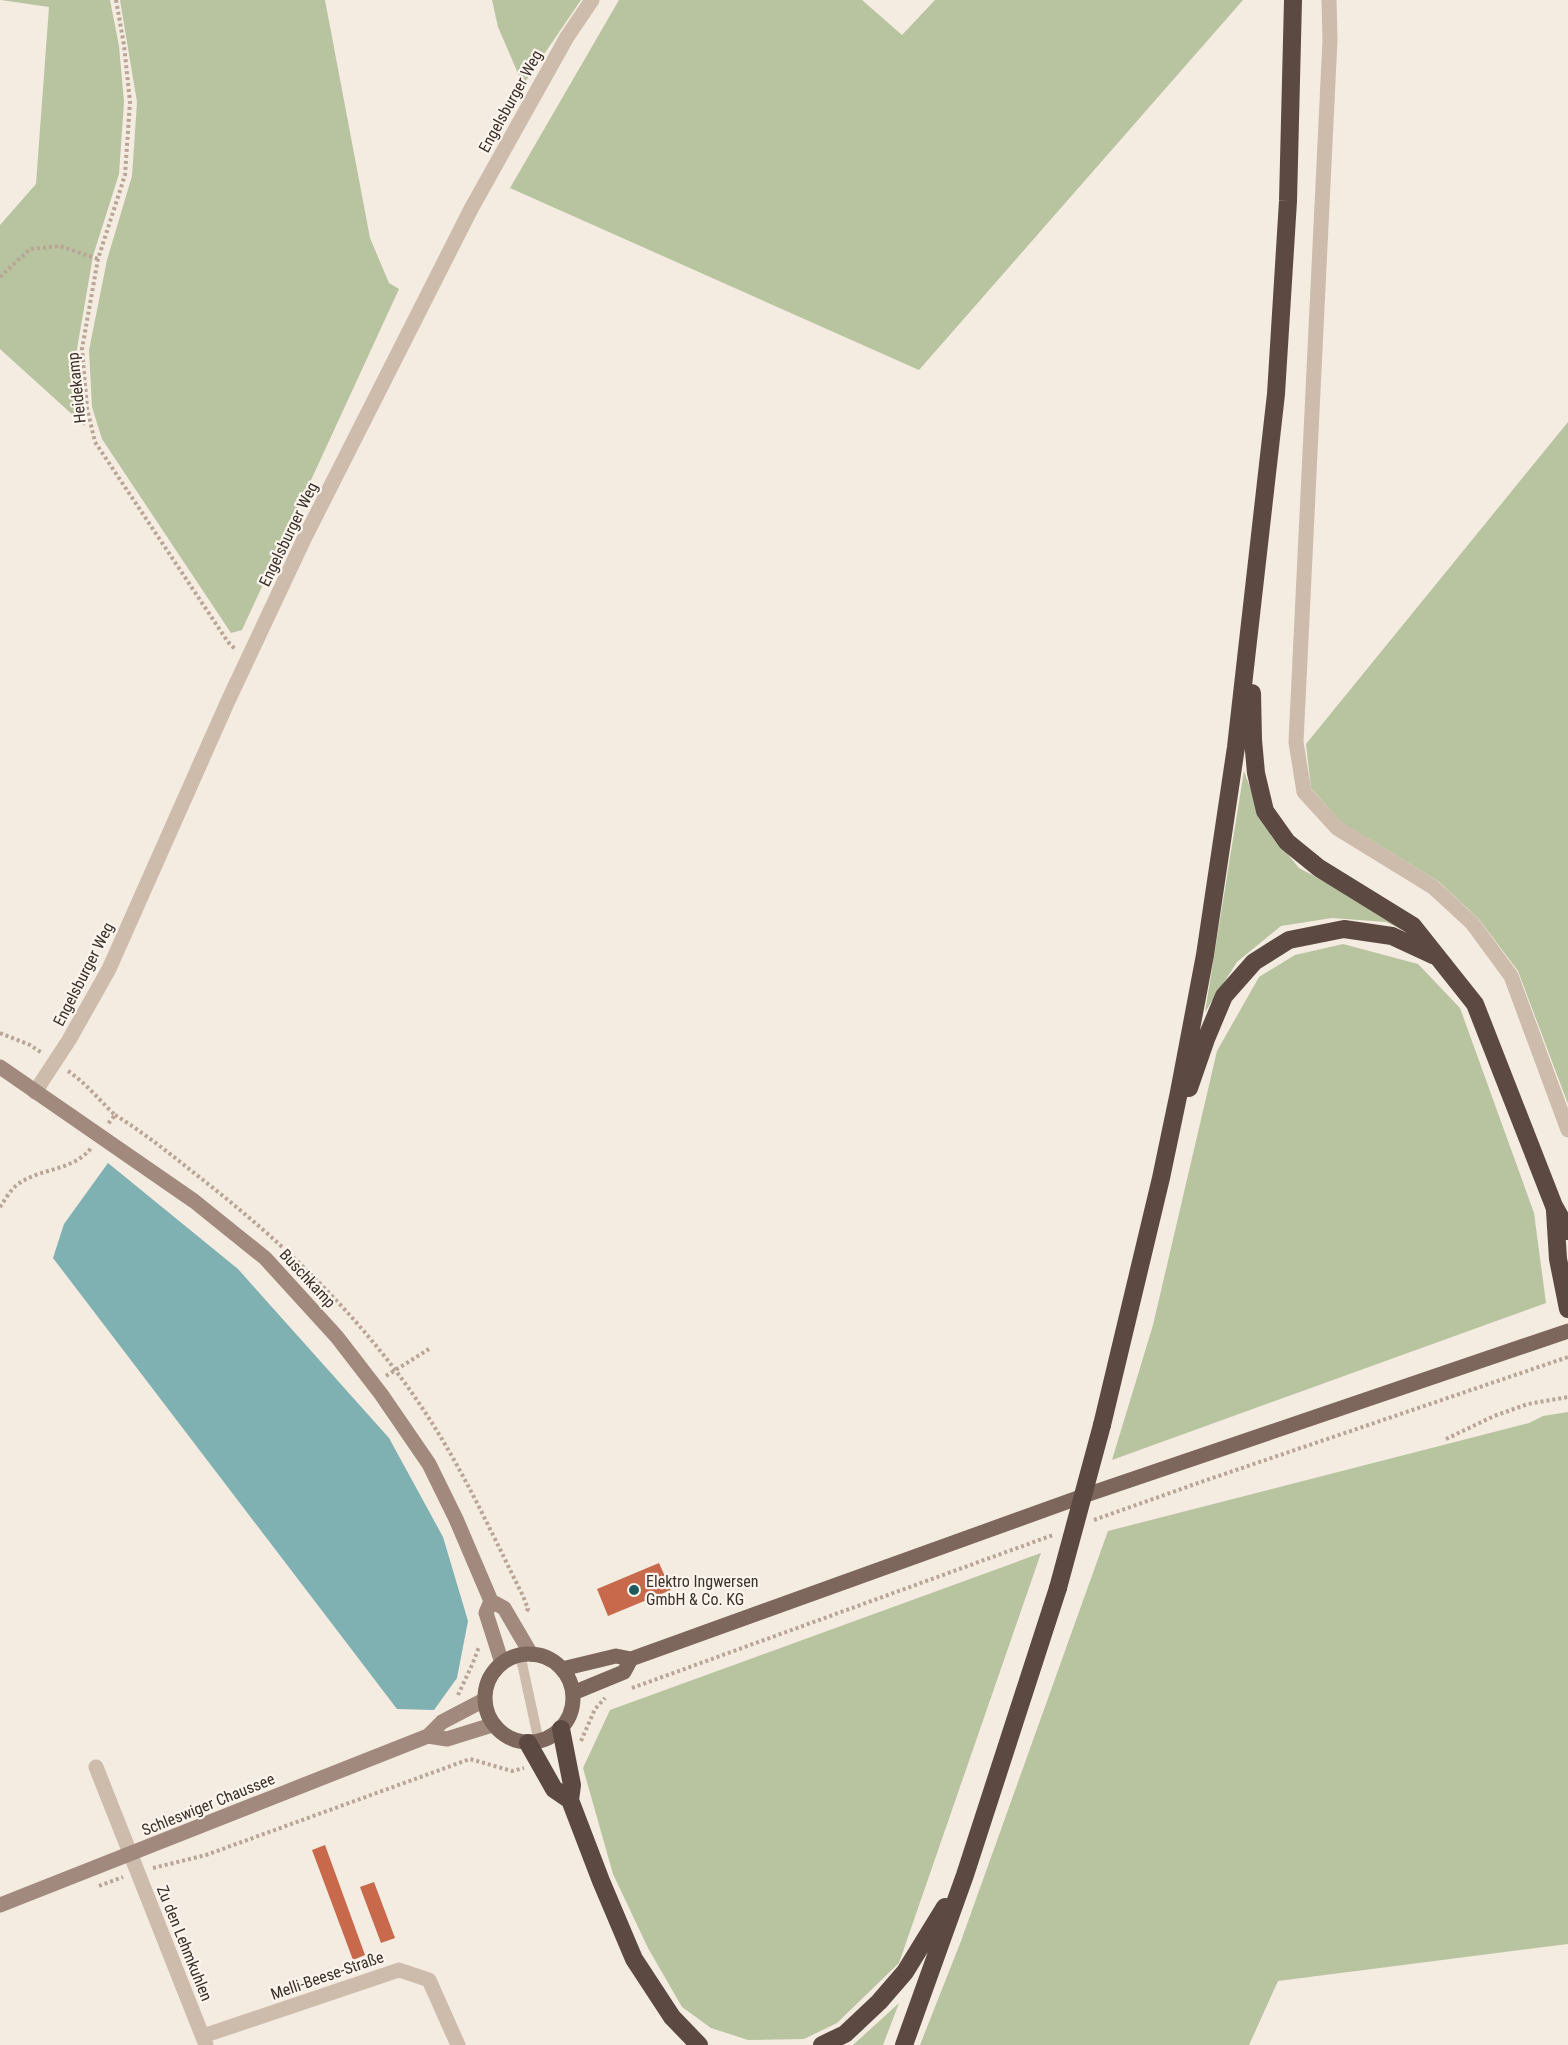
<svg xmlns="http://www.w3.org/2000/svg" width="1568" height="2045" viewBox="0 0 1568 2045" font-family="'Roboto Condensed',sans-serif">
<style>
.green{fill:#b8c4a0}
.water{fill:#7fb0b2}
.building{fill:#c8694b}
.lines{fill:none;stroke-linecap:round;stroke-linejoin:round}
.path{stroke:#b9a596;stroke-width:4;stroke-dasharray:3 3;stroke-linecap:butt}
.lane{stroke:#cdbbac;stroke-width:10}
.street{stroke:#cdbbac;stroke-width:15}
.secondary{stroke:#a18a7d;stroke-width:15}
.primary{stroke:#7d675c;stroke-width:15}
.highway{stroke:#5c4a42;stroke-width:18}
.highway-bridge{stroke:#5c4a42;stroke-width:18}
.poi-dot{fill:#1f5a5e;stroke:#fbf5ee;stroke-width:2}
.labels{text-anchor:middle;stroke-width:4.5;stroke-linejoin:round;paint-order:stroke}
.street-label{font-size:16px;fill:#3b302b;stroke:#fbf5ee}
.poi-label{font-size:16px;fill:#3b302b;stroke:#fbf5ee;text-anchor:start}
</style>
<rect width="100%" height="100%" fill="#f4ebe1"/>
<path class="green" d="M1,0H110L119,46L124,102L119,174L93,256L77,349L85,426L0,349V225L36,184L49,7Z
M120,0H325L370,238L389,283L399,289L242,630L231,633L102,439L92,407L89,350L107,260L132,176L137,102Z
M492,0H581L523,85L498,27Z
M619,0H862L902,35L935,0H1243L919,370L510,188Z
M1568,422V1104L1518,971L1478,918L1438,881L1341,822L1311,788L1306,744Z
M1244,771L1264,825L1299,868L1374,908L1405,931L1386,922L1332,918L1281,926L1237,962L1205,1012Z
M1343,944L1418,964L1460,1008L1534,1213L1546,1303L1112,1460L1153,1325L1217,1051L1259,977L1295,955Z
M1568,1412V1944L1278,1981L1249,2045H920L961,1941L1108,1531L1529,1423L1543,1416Z
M1041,1553L899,1963L837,2023L804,2039L748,2040L711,2028L682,2007L648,1948L613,1874L583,1768L610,1710Z
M899,2003L883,2045H853Z"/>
<path class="water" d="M108,1163L238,1269L389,1438L443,1537L468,1621L457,1678L434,1710L397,1709L53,1258L64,1224Z"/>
<path class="building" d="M659,1563L671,1590L608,1616L597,1589Z
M325,1845L365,1955L353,1960L312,1850Z
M374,1882L395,1938L381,1943L360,1887Z"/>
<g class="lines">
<path class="path" d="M116,0L124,45L130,102L125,175L98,259L82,349L87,408L95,442L228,642L236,650
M0,277L30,249L60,246L98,259
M0,1033L30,1045L42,1053
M68,1071C86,1083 99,1100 115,1115L108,1124
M115,1115C146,1134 174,1157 203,1180C291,1249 372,1328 432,1423C467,1478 494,1538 523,1596L528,1609L525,1613
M0,1207C5,1200 10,1190 17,1185C40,1167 73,1172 92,1147
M386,1376L429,1349
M1446,1439L1494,1416L1528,1404L1568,1397
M1094,1520L1195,1484L1568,1357
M632,1688L1053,1535
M458,1695L472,1665L479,1647
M581,1741L595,1709L605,1698
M153,1868L206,1855L470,1759L512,1771L524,1768
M99,1886L123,1877"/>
<path class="lane" d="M520,1654L539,1742"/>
<path class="street" d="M1329,0L1330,40L1296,742L1304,792L1337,828L1433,887L1472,923L1511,976L1568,1130
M35,1092L69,1040L109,969L228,701L305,537L471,209L567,37L592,0
M96,1767L206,2045
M203,2036L399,1970L429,1980L458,2045"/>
<path class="secondary" d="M0,1067L194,1201L265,1258L337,1337L381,1394L429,1464L456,1519L491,1601L504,1608L531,1654
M491,1601L486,1613L502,1663
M428,1736L447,1739L492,1725
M0,1905L428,1736L442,1722L484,1700"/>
<path class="primary" d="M485 1698a44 44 0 1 1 88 0a44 44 0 1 1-88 0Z
M562,1669L616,1656L631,1659L1086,1495L1568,1331
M573,1693L624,1672L631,1659"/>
<path class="highway" d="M1252,693L1253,740L1256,773L1265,811L1287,842L1319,868L1413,926L1475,1004L1554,1206L1568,1231
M1189,1088L1206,1039L1224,996L1254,962L1289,940L1344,929L1392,936L1433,955
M1555,1211L1558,1259L1568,1309
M1102,1425L1161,1178L1179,1092L1205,955L1236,747L1276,394L1288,201L1293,0
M561,1729L572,1785L570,1800L601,1881L634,1959L672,2017L699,2045
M528,1743L554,1789L570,1800
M822,2045L845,2034L879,2002L905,1972L945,1907
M904,2045L965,1875L1058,1588"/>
<path class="highway-bridge" d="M1058,1588L1102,1425"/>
</g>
<circle class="poi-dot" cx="634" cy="1590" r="6"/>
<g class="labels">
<g class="street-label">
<text transform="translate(510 101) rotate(-61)" y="6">Engelsburger Weg</text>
<text transform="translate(76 388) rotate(-96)" y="6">Heidekamp</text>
<text transform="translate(288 534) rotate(-64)" y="6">Engelsburger Weg</text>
<text transform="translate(83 974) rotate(-63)" y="6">Engelsburger Weg</text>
<text transform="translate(308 1278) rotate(47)" y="6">Buschkamp</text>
<text transform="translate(208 1804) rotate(-22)" y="6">Schleswiger Chaussee</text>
<text transform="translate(185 1943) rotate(68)" y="6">Zu den Lehmkuhlen</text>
<text transform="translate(327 1975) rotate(-19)" y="6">Melli-Beese-Straße</text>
</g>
<g class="poi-label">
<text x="646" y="1587">Elektro Ingwersen<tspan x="646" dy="18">GmbH &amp; Co. KG</tspan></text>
</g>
</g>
</svg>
